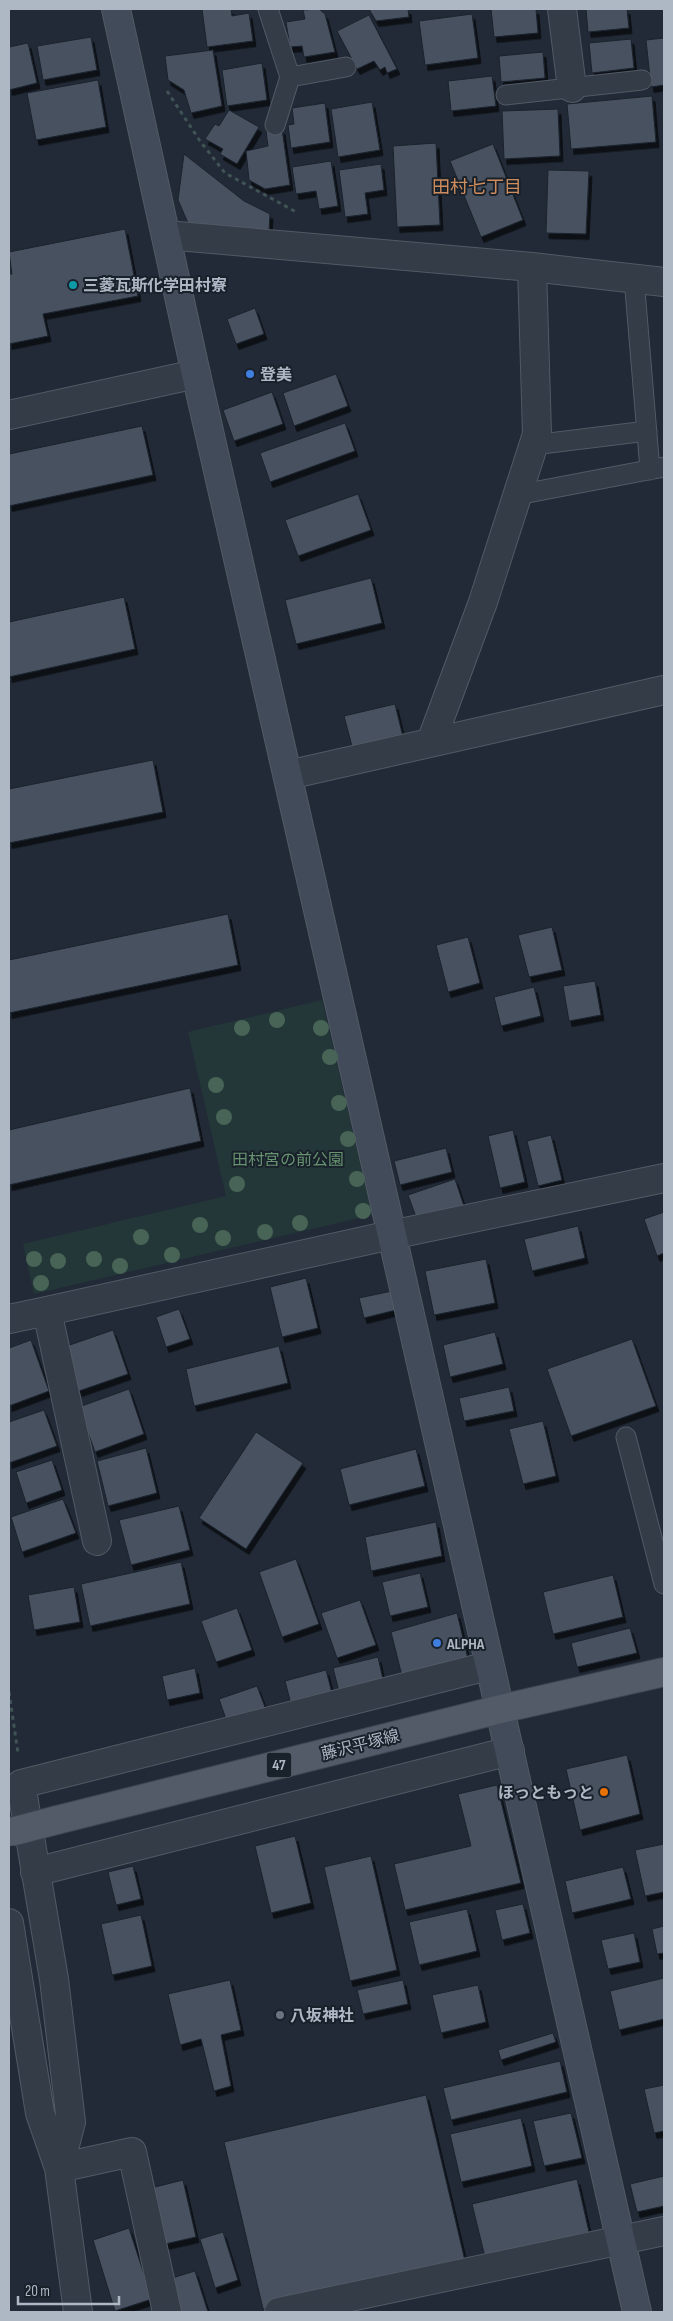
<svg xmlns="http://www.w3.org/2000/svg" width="673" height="2321" viewBox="0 0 673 2321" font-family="'Sofia Sans Condensed','Noto Sans JP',sans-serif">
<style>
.green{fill:#233738}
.building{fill:#475160;stroke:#1b232d;filter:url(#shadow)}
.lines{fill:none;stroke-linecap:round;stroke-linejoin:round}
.lane-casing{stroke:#515a65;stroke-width:21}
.street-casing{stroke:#515a65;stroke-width:30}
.secondary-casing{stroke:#515a65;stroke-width:30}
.primary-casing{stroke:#3d4551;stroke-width:30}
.path{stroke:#405355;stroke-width:3;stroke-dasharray:4 4;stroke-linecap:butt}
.lane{stroke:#343c47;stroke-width:19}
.street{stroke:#343c47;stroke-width:28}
.secondary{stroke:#424b5a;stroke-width:28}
.primary{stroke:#525b67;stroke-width:28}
.primary-bridge-casing{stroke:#3d4551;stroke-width:30;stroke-linecap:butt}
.primary-bridge{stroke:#525b67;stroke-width:28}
.tree{fill:#486456}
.culture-dot{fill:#0f9aa8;stroke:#19212b;stroke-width:2}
.shop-dot{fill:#3f7fe0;stroke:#19212b;stroke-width:2}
.food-dot{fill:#e8710a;stroke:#19212b;stroke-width:2}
.worship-dot{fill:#6b7280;stroke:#19212b;stroke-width:2}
.labels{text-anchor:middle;stroke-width:4;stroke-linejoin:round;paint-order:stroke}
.shield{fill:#19212b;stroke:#818a96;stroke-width:1}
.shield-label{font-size:15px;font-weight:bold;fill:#aeb7c4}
.poi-label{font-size:16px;font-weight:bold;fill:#aeb7c4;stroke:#19212b;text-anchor:start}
.park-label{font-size:16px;fill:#679370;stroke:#19212b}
.street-label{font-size:16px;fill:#aeb7c4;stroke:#19212b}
.neighbourhood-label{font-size:18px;fill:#cf8d5d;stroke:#19212b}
</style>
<defs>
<filter id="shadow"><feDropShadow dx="3" dy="5.5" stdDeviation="0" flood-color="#0009"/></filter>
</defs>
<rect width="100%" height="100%" fill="#212a36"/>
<path class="green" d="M322,1000L372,1215L34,1294L23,1244L226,1196L188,1032Z"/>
<path class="building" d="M202,9H231L232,16L249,13L253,41L207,47Z
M319,9L325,14L335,52L304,57L302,46L290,47L286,22L305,19L303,10Z
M369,9H408L409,17L376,21Z
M491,9H536L538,33L494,37Z
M586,9H627L629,28L588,32Z
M472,14L478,58L425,65L419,21Z
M369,15L397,69L387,73L385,67L380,70L374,61L357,69L337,31Z
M91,37L97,70L43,80L37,46Z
M664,38V85L651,87L646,40Z
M631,39L634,68L592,73L589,43Z
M28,43L37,83L9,90V47Z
M213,50L222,106L191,113L184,90L168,80L165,56Z
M543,52L545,78L501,82L499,56Z
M262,63L267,100L227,106L222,70Z
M492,76L496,106L451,111L448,81Z
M98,80L106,127L36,140L27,93Z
M652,96L656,142L571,149L567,104Z
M372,102L380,150L338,157L331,109Z
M325,103L330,142L291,148L288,125L294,124L292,108Z
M558,109L560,156L504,159L502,111Z
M229,110L259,127L237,164L220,154L223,149L205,139L215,124L219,126Z
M282,129L290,185L265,189L249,180L246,151L268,146L266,131Z
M436,143L440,225L397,227L393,146Z
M493,144L523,220L481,237L450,161Z
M184,154L244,201L270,214L269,231L188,223L178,200Z
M331,161L338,206L319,209L316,191L296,194L292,167Z
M381,164L384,190L365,193L368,214L345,217L339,170Z
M548,170L589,171L586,234L546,233Z
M125,229L138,296L43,314L48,336L9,344V274H12L9,252Z
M255,308L264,334L236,344L227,319Z
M336,374L348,406L294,426L283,393Z
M272,392L283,424L234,441L223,410Z
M345,423L355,451L270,482L260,453Z
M142,426L153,475L9,506V454Z
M358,494L371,530L298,556L285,520Z
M371,578L382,623L296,644L285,600Z
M124,597L135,649L9,677V622Z
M395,704L403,737L353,750L344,716Z
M153,760L163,812L9,843V789Z
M228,914L238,965L9,1013V960Z
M552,927L562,970L529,977L518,935Z
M468,937L480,983L448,992L436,945Z
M595,981L601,1015L569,1021L563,986Z
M534,987L541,1016L501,1026L494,997Z
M190,1088L201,1141L9,1185V1130Z
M513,1130L525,1182L500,1188L488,1136Z
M551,1135L562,1180L538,1186L527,1141Z
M446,1148L452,1172L400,1185L394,1161Z
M455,1179L465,1209L419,1225L408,1195Z
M664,1212V1253L657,1256L644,1219Z
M578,1226L585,1258L532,1271L524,1239Z
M486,1259L495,1303L434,1315L425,1271Z
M306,1278L318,1328L282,1337L270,1287Z
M392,1291L396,1310L364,1318L359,1298Z
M179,1309L190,1339L166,1347L156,1317Z
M113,1330L128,1374L79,1391L64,1347Z
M495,1332L503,1364L450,1377L443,1345Z
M632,1339L656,1406L571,1436L547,1369Z
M31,1340L49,1391L9,1406V1348Z
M279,1346L288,1383L194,1406L186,1369Z
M509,1387L514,1411L464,1421L459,1398Z
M129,1389L144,1434L95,1452L79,1407Z
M44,1410L57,1446L9,1463V1422Z
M543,1421L556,1476L523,1484L509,1429Z
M256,1432L303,1463L246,1549L199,1518Z
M146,1448L157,1493L108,1506L97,1461Z
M416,1449L425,1486L349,1505L340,1469Z
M52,1460L62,1490L26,1503L16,1472Z
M63,1499L76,1533L22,1552L11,1517Z
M179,1506L190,1550L131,1565L119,1520Z
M436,1522L442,1556L371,1571L365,1537Z
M296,1559L319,1624L282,1637L259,1572Z
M181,1562L190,1604L90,1626L81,1584Z
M420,1573L428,1607L390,1616L382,1582Z
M613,1575L623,1617L553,1634L543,1592Z
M74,1587L80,1622L34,1630L28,1595Z
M360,1600L376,1645L337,1658L321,1613Z
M237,1608L252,1650L216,1662L201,1621Z
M457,1613L468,1659L402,1676L391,1632Z
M630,1628L637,1653L577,1667L571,1643Z
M378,1657L384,1684L340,1695L333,1668Z
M195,1668L200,1693L167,1700L162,1676Z
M326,1670L333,1697L292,1708L285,1681Z
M257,1686L268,1715L229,1728L219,1699Z
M627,1755L640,1814L580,1830L566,1769Z
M497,1785L521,1883L405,1910L394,1864L471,1846L458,1794Z
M295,1836L311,1903L271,1913L255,1846Z
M664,1844V1892L645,1896L635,1850Z
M371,1856L397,1970L350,1981L324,1867Z
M133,1866L141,1899L116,1905L108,1872Z
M623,1867L631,1899L572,1913L565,1881Z
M523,1904L530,1933L502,1940L495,1910Z
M467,1909L477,1951L419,1965L409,1922Z
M141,1915L152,1966L112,1975L101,1924Z
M664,1926V1953L657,1954L652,1929Z
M634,1933L640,1962L608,1969L601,1940Z
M664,1978V2019L619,2030L610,1991Z
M230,1980L241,2030L221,2035L231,2086L214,2091L201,2039L180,2045L168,1994Z
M403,1980L408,2004L363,2014L357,1990Z
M478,1985L486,2022L441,2033L432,1995Z
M553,2033L556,2042L501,2060L498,2050Z
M560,2061L567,2092L451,2120L443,2088Z
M664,2085V2131L654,2133L644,2089Z
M426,2095L465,2261L263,2309L224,2142Z
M571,2113L582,2158L544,2166L533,2121Z
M521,2118L532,2166L461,2182L450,2134Z
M664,2176V2206L637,2212L630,2184Z
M577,2179L589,2232L485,2257L472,2204Z
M183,2180L196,2237L156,2246L143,2190Z
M129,2228L152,2299L115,2311L93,2240Z
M223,2232L238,2280L215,2288L200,2239Z
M195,2271L208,2312H180L169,2279Z"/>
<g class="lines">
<defs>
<path id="lane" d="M268,9L290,77L275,125
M290,77L346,67
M506,95L642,80
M634,278L650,470
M533,445L647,431
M517,495L664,467
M626,1437L664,1584"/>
<path id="street" d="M562,9L572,88
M166,235L532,267L664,282
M9,415L196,374
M431,742L483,602L537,434L532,267
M288,775L664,690
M9,1319L47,1311
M97,1541L47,1311L391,1235L664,1178
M35,1872L510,1751
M9,1923L40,2113L59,2168L78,2312
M167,2312L132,2152L59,2168L71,2122L54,1979L21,1784L488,1666
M279,2312L664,2231"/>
<path id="secondary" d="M116,9L196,374L637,2312"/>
<path id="primary" d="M57,1820L501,1709L664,1672"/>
</defs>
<use href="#lane" class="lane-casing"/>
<use href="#street" class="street-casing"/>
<use href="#secondary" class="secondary-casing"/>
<use href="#primary" class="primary-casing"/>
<path class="path" d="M167,91L200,141L225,173L298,213
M9,1692L18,1753"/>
<use href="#lane" class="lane"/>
<use href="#street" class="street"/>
<use href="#secondary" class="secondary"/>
<use href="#primary" class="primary"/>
<defs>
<path id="primary-bridge" d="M11,1832L57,1820"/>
</defs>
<use href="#primary-bridge" class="primary-bridge-casing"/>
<use href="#primary-bridge" class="primary-bridge"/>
</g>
<g class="tree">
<circle cx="277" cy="1020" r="8"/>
<circle cx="242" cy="1028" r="8"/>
<circle cx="321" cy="1028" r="8"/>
<circle cx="330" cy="1057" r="8"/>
<circle cx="216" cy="1085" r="8"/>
<circle cx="339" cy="1103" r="8"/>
<circle cx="224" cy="1117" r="8"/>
<circle cx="348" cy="1139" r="8"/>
<circle cx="357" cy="1179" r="8"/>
<circle cx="237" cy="1184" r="8"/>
<circle cx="363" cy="1211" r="8"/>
<circle cx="300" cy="1223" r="8"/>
<circle cx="200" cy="1225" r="8"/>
<circle cx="265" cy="1232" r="8"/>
<circle cx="141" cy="1237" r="8"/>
<circle cx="223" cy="1238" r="8"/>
<circle cx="172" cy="1255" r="8"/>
<circle cx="34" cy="1259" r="8"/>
<circle cx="94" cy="1259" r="8"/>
<circle cx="58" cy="1261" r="8"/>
<circle cx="120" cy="1266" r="8"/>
<circle cx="41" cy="1283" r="8"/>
</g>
<circle class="culture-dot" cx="73" cy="285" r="5"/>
<g class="shop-dot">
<circle cx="250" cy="374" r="5"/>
<circle cx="437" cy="1643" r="5"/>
</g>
<circle class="food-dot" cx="604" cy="1792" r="5"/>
<circle class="worship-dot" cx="280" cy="2015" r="5"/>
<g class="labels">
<rect class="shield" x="266.5" y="1752.5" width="25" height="25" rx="4"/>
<g class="shield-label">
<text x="279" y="1770">47</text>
</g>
<g class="poi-label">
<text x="83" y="291">三菱瓦斯化学田村寮</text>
<text x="260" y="380">登美</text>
<text x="447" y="1649">ALPHA</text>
<text x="594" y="1798" text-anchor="end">ほっともっと</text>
<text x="290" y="2021">八坂神社</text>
</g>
<g class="park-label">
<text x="288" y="1165">田村宮の前公園</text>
</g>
<g class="street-label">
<text transform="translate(360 1744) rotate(-14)" y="6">藤沢平塚線</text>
</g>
<g class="neighbourhood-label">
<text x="477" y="193">田村七丁目</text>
</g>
</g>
<rect width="673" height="2321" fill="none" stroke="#aeb7c4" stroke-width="20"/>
<path d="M18 2296v8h101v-8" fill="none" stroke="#aeb7c4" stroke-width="2.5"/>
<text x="25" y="2296" font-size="15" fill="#aeb7c4" stroke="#19212b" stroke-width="4" paint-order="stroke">20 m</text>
</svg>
